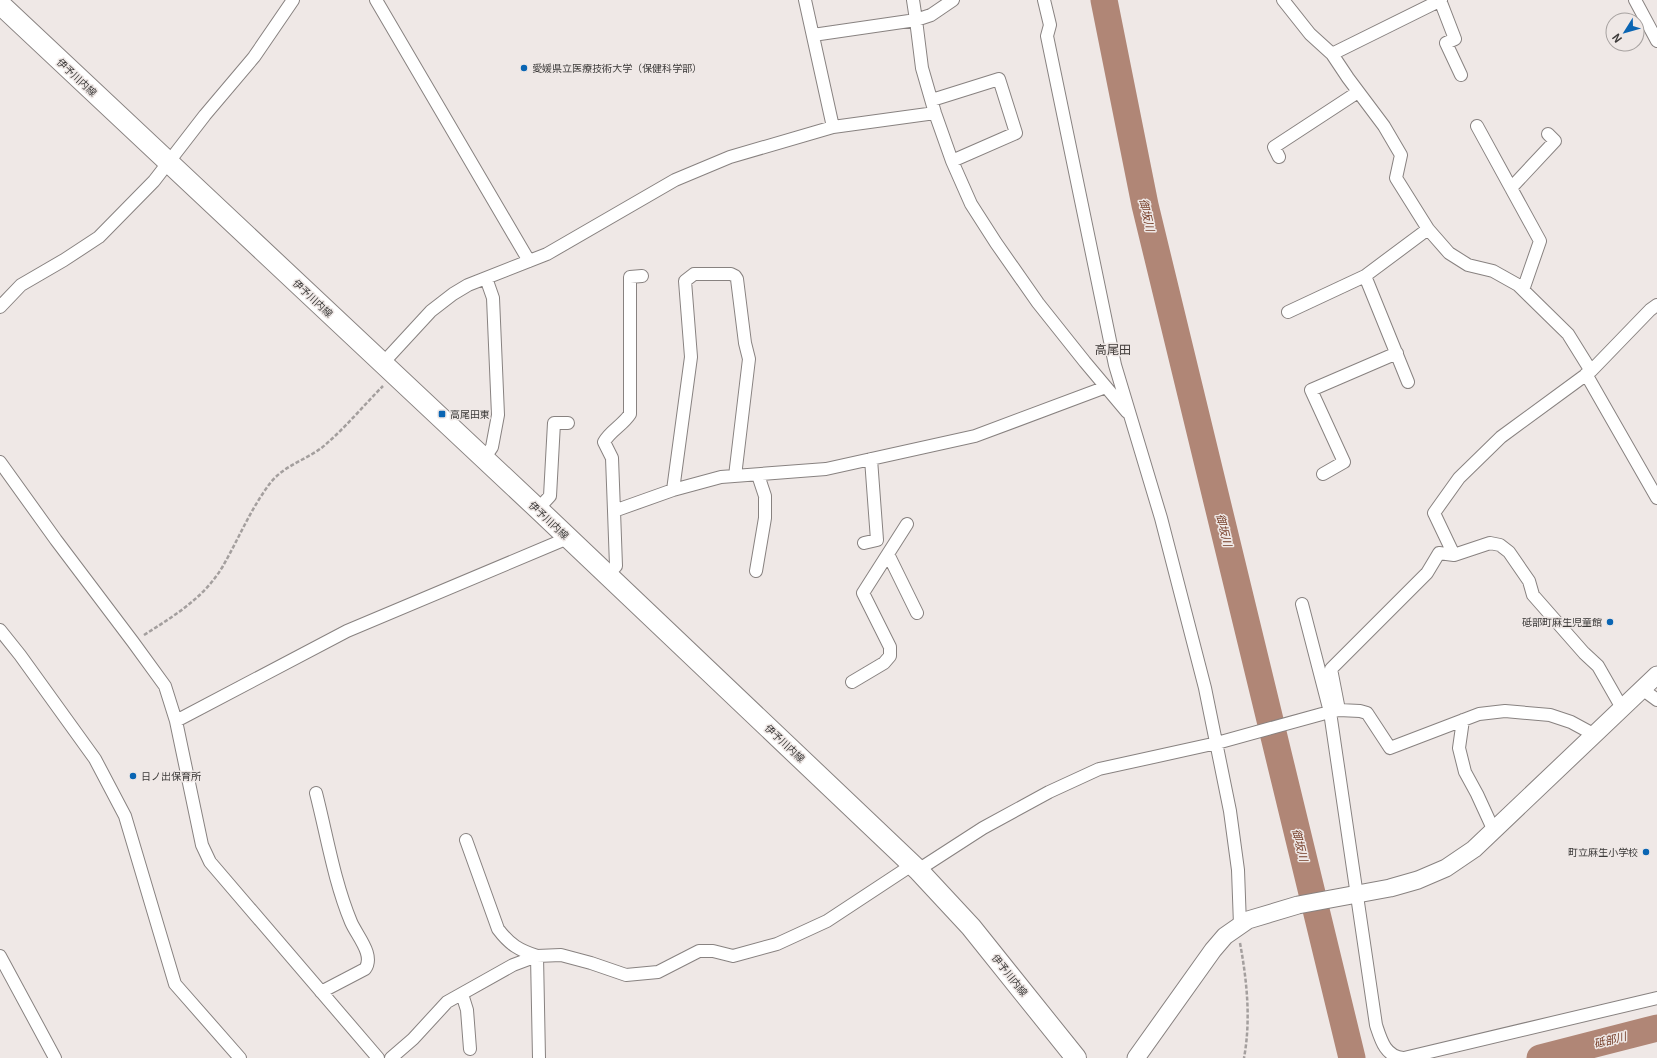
<svg xmlns="http://www.w3.org/2000/svg" width="1657" height="1058" viewBox="0 0 1657 1058" font-family="Georgia,'Noto Sans JP',serif">
<style>
.lines{fill:none;stroke-linecap:round;stroke-linejoin:round}
.river{stroke:#b08676;stroke-width:27}
.street-casing{stroke:#888280;stroke-width:14}
.secondary-casing{stroke:#888280;stroke-width:19}
.primary-casing{stroke:#888280;stroke-width:22}
.path{stroke:#a49f9e;stroke-width:2.5;stroke-dasharray:4 2;stroke-linecap:butt}
.street{stroke:#fff;stroke-width:12}
.secondary{stroke:#fff;stroke-width:17}
.primary{stroke:#fff;stroke-width:20}
.poi-dot{fill:#0a65b3;stroke:#efe8e6;stroke-width:1.5}
.labels{text-anchor:middle;stroke-width:3;stroke-linejoin:round;paint-order:stroke}
.poi-label{font-size:10px;fill:#3b3938;stroke:#efe8e6;text-anchor:start}
.street-label{font-size:10px;fill:#3b3938;stroke:#efe8e6}
.water-label{font-size:11px;font-style:italic;fill:#733a24;stroke:#efe8e6}
.quarter-label{font-size:12px;fill:#3f3a38;stroke:#efe8e6}
</style>
<rect width="100%" height="100%" fill="#efe8e6"/>
<g class="lines">
<path class="river" d="M1104,0L1145,205L1352,1058
M1540,1058L1657,1028"/>
<defs>
<path id="street" d="M376,0L529,261
M805,0L833,127
M953,0L931,15L916,20L922,68L935,113L952,161L971,204L996,243L1038,303L1085,362L1127,412
M1044,0L1050,25L1047,36L1115,365L1161,518L1205,688L1230,811L1238,870L1240,925
M1283,0L1310,34L1332,54L1348,78L1384,126L1401,155L1396,178L1428,229L1449,253L1468,265L1493,271L1518,285L1568,334L1591,371
M1440,0L1455,39L1446,43L1461,75
M1635,0L1657,41
M813,35L916,20L913,0
M1332,54L1441,0
M932,100L999,79L1016,133L952,161
M1477,126L1540,241L1523,290
M1279,157L1274,147L1358,92
M1511,188L1555,141L1548,134
M1365,276L1408,382
M0,307L21,285L64,260L99,237L154,181L205,115L254,57L293,0
M1288,312L1365,276L1428,229
M383,363L431,311L453,294L468,285L547,254L675,180L730,157L833,127L935,113
M1586,374L1657,498
M484,459L492,447L498,415L493,298L486,278
M0,462L56,540L133,642L165,686L176,721L202,845L210,862L378,1058
M1323,474L1344,462L1311,390L1397,353
M673,490L691,357L685,281L694,274H731L735,276L737,279L745,343L749,359L735,476
M538,509L550,496L554,423H568
M614,511L612,458L604,442C610,431 623,425 630,414V277L642,276
M864,543L877,540L871,459
M888,554L917,613
M1454,555L1490,543L1500,545L1509,552L1529,581L1533,595L1584,653L1598,666L1622,708
M756,571L765,518V496L758,475
M607,575L616,566L614,511L673,490L721,477L826,469L975,436L1106,387
M1302,604L1330,712L1376,1025C1381,1040 1385,1056 1403,1058
M0,630L20,655L95,759L125,816L175,984L240,1058
M852,682L884,663L890,656V647L863,593L907,524
M1642,689L1657,700
M1339,710L1360,711L1367,713L1390,748L1479,714L1505,711L1550,715L1571,722L1595,735
M1463,720L1459,748L1465,772L1477,794L1494,831
M176,721L347,631L568,538
M316,793C327,836 334,881 351,922C357,936 375,955 365,969L321,992
M466,840L498,929C510,945 519,950 537,956L539,1058
M918,870L983,828L1049,792L1099,769L1217,743L1322,714L1339,710L1331,669L1427,573L1439,553L1454,555L1434,513L1459,478L1501,437L1591,371L1650,310L1657,305
M0,956L55,1058
M462,994L467,1010L470,1049
M391,1058L413,1039L447,1002L513,965L537,956L561,955L591,963L626,975L658,972L699,951H713L733,956L777,944L827,921L912,865
M1404,1058L1657,998"/>
<path id="secondary" d="M1136,1058L1213,950L1225,936L1248,920L1298,905L1390,888L1418,880L1446,868L1474,849L1657,675"/>
<path id="primary" d="M0,4L538,509L918,870L971,927L1076,1058"/>
</defs>
<use href="#street" class="street-casing"/>
<use href="#secondary" class="secondary-casing"/>
<use href="#primary" class="primary-casing"/>
<path class="path" d="M144,635C174,616 204,598 223,566C239,538 251,508 271,482C286,464 309,459 325,445C346,427 364,405 383,386
M1240,943C1247,981 1251,1020 1244,1058"/>
<use href="#street" class="street"/>
<use href="#secondary" class="secondary"/>
<use href="#primary" class="primary"/>
</g>
<g class="poi-dot">
<circle cx="524" cy="68" r="4"/>
<rect x="438" y="410" width="8" height="8" rx="2"/>
<circle cx="1610" cy="622" r="4"/>
<circle cx="133" cy="776" r="4"/>
<circle cx="1646" cy="852" r="4"/>
</g>
<g class="labels">
<g class="poi-label">
<text x="532" y="72">愛媛県立医療技術大学（保健科学部）</text>
<text x="450" y="418">高尾田東</text>
<text x="1602" y="626" text-anchor="end">砥部町麻生児童館</text>
<text x="141" y="780">日ノ出保育所</text>
<text x="1638" y="856" text-anchor="end">町立麻生小学校</text>
</g>
<g class="street-label">
<text transform="translate(77 77) rotate(43)" y="4">伊予川内線</text>
<text transform="translate(313 298) rotate(43)" y="4">伊予川内線</text>
<text transform="translate(549 520) rotate(43)" y="4">伊予川内線</text>
<text transform="translate(785 743) rotate(43)" y="4">伊予川内線</text>
<text transform="translate(1010 975) rotate(51)" y="4">伊予川内線</text>
</g>
<g class="water-label">
<text transform="translate(1147 215) rotate(77)" y="4">御坂川</text>
<text transform="translate(1224 530) rotate(76)" y="4">御坂川</text>
<text transform="translate(1300 845) rotate(76)" y="4">御坂川</text>
<text transform="translate(1610 1040) rotate(-14)" y="4">砥部川</text>
</g>
<g class="quarter-label">
<text x="1113" y="354">高尾田</text>
</g>
</g>
<g transform="translate(1625 32) rotate(233)"><circle r="19" fill="#efe8e6" stroke="#a7a2a0"/>
<path d="M0-3L7 15L0 10L-7 15Z" fill="#0a65b3"/>
<text y="-6" font-size="11" font-weight="bold" text-anchor="middle" fill="#3b3938">N</text>
</g>
</svg>
